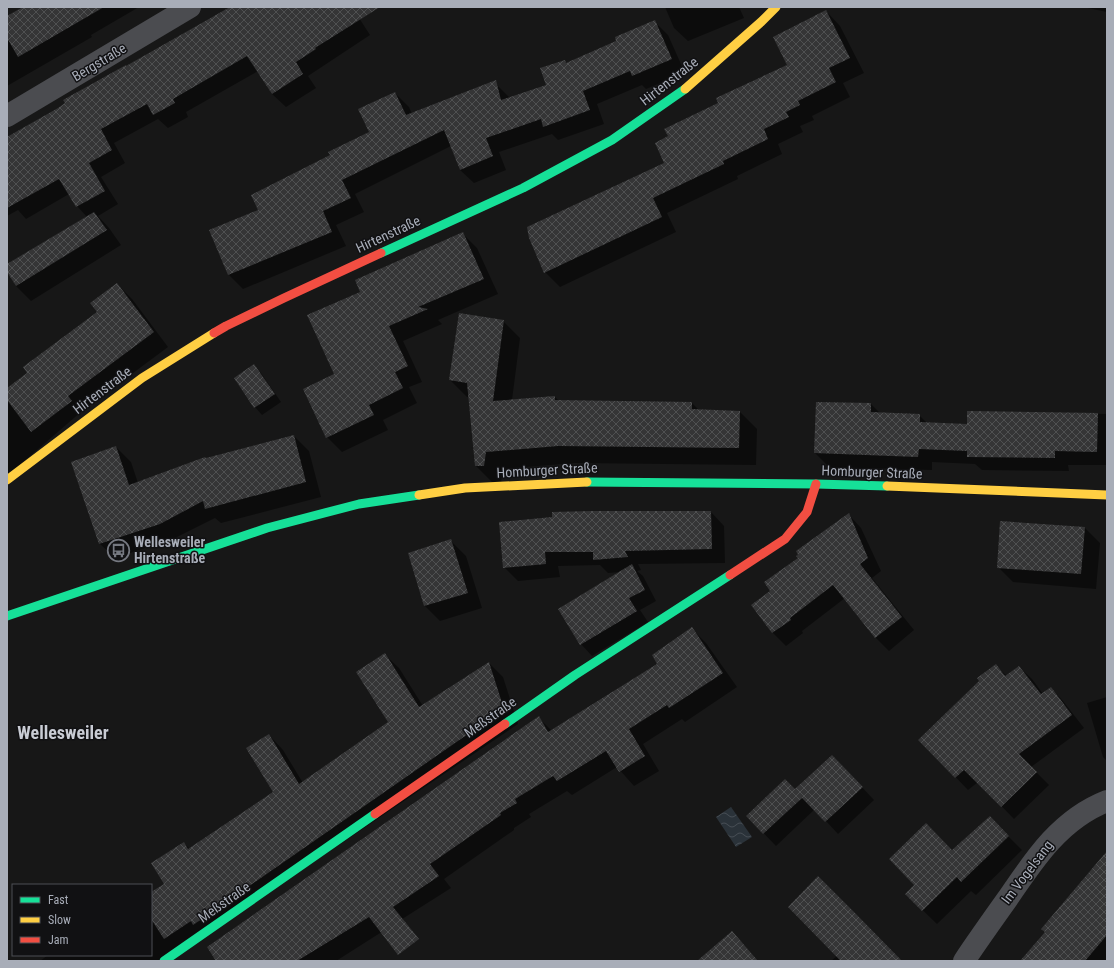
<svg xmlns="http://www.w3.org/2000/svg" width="1114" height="968" viewBox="0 0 1114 968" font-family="'Roboto Condensed',sans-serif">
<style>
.water{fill:url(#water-waves)}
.shadow{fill:#0007}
.building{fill:url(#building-cross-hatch)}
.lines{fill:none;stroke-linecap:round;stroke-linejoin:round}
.street{stroke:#4b4c50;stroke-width:22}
.fast{stroke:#16e098;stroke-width:9}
.slow{stroke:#ffcf43;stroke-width:9}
.jam{stroke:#f24e42;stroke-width:9}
.labels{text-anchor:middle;stroke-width:3;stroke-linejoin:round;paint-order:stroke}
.street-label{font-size:14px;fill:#a8adb8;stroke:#111113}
.poi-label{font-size:14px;font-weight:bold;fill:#a8adb8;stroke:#111113;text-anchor:start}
.district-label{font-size:18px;font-weight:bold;fill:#c9ccd4;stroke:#111113}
</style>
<defs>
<pattern id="water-waves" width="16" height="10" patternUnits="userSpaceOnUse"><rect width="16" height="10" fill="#2a3239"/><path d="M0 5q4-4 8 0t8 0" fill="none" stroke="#464d54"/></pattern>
<pattern id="building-cross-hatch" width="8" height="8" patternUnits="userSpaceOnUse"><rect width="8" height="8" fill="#353536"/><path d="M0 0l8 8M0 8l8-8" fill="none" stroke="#4f5051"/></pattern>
</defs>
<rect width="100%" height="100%" fill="#171717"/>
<path class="water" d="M731,807L752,837L736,847L716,817Z"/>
<path class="shadow" d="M24,7H139L91,35L92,37L7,86V17Z
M243,7H352L370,35L308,76L316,88L286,107L272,94L258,71L186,112L188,117L168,128L158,119L114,143L125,163L101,177L118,204L98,216L109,228L121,245L31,301L16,286L7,270V265L87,217L77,206L69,194L26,219L18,210L7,216V138Z
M665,7H739L744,18L688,41L674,28Z
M1083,7H1107V12Z
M826,11L840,26L864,73L843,83L850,97L812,116L814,120L800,126L803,132L778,144L782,154L737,176L738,179L667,213L676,232L560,287L545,272L666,164L669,136L720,103L788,66Z
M654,21L668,35L685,73L646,89L642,85L597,104L604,124L558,140L552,134L499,152L506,170L474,183L460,170L451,146L355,194L364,212L336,225L346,246L243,289L229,275L210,230L259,210L331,156L370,132L395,93L409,107L412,114L497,85L510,98L547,86L564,61L567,63L618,41Z
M462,233L477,248L498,294L438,320L442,324L403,341L422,382L409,387L417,403L383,420L388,430L342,452L327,437L335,375L361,292Z
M117,284L132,299L168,347L82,411L7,476V389L29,373L98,312Z
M503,321L520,338L512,400L555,397L559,401L692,403L699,410L740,412L757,429L756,465L575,463L503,469L501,483H493L476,466L469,397H467L450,380Z
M254,365L261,373L281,402L262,415L255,407L235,378Z
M871,404L880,413L919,415L928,424L968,425V412L1107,414V465H1068L1069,471L982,470L975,464L932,462V470L829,467L815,453Z
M294,436L309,451L321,497L221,523L215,518L175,538L115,558L100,544L116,447L131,462L138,483Z
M711,512L724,526L725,563L638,564L641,570L637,571L643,576L656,601L640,610L648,622L592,656L581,644L560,609L620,572L608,573L600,565L558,566L560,577L518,581L504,567L500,523Z
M849,515L861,528L881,571L872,578L914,630L889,651L876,638L845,598L802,631L803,633L786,646L773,633L752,605L772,591L799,558Z
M1085,528L1100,543L1096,589L1013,582L998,567Z
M451,541L466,556L482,608L440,621L425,606L409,554Z
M692,629L706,643L737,687L685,722L682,719L643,744L659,771L634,786L617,767L572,795L567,791L529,814L531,817L514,828V830L444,879L451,888L336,961H215L538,717L552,731L659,664Z
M384,654L399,668L423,706L489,663L503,677L518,724L167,961H40L48,955H151V893L165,884L184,843L190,849L274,792L269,735L283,750L303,783L390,722Z
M996,666L1007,676L1019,667L1032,679L1043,694L1051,688L1063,701L1084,728L1031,767L1049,785L1014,819L978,782L968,790L920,740Z
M1107,697V761L1103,757L1087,703Z
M844,768L874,800L838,834L815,809L776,846L747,816Z
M1003,831L1022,850L976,895L971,891L937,924L906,894Z
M1107,852V961H1021L1046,932Z
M837,956L901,961H831Z"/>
<path class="building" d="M23,7H104L18,57L7,38V16Z
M230,7H380L315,48L316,49L296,62L303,74L272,94L247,56L173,99L175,103L153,115L147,104L101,129L112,150L89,163L105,191L76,207L59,179L7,208V137L58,108L65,103L63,100L126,65V66Z
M826,10L850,58L829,68L836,82L798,101L800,105L786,112L789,117L764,129L768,139L723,161L724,164L653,198L662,217L544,273L529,238L527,227L664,163L655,143L668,136L664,129L718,103L716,98L787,65L773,37Z
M655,20L672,59L632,76L630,71L583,91L590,110L543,127L541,119L486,138L493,156L460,170L444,130L342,180L351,198L323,211L332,232L228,275L209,230L258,210L251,195L330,155L328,152L369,132L358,109L395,92L406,115L496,80L501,100L546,85L540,68L565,60L566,63L616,41L615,37Z
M94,212L107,230L16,286L7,272V264Z
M463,232L484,279L418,307L428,309L389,326L408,366L395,372L403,388L369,405L374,415L326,438L303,389L334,374L307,315L360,292L355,280Z
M117,283L154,332L68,396L72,401L31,432L7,400V388L27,373L23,367L97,312L90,303Z
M459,313L504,320L493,401L555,396V400L692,402V409L740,411L739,448L558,446L486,452L484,466H475L467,383L449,380Z
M254,364L275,394L254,408L234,378Z
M816,402L871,403V412L920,414V422L967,424V411L1098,413L1097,452L1055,451V458L967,457V451L919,449L918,457L814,453Z
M294,435L306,482L205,509L203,501L160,524L99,544L71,462L116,446L129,485L205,457L206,458Z
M593,511H711L712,549L625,551L628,557L593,560V552H545L546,564L503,568L499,522L552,517V512Z
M849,513L868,558L860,564L902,617L875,638L833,585L790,618L791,620L772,633L751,605L770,591L764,582L798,558L796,556L798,555L796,551Z
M1000,521L1085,527L1081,574L997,568Z
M451,539L468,593L424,606L408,553Z
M632,564L645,590L629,598L637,611L580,645L558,609Z
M692,627L723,673L669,708L667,705L629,729L645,756L619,772L606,751L557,781L553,776L515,799L517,803L500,813L501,815L430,864L439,876L393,907L419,939L398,955L369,917L297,961H216L207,947L539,716L548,732L657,664L652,655Z
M385,653L419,707L489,662L504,709L193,925L191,921L164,939L151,919V892L164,884L151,863L184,842L188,849L273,792L246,748L269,734L299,784L388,722L356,672Z
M996,664L1005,676L1019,666L1041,694L1051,687L1072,715L1019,754L1037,772L1001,807L964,770L955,778L918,740L979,681L977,678Z
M832,755L863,787L825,822L802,798L763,834L746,816L785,779L795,789Z
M990,816L1009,836L961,882L957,877L922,911L905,894L914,885L889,859L926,823L952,850Z
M1107,851V935L1085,961H1020L1045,932L1041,929Z
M818,876L856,914L902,961H841L788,907Z
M732,931L758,961H697Z"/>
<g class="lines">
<path class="street" d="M7,116L190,7
M964,961C978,940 993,919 1008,898C1035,858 1061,819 1107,801"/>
<path class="fast" d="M381,253L523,188L612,140L685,89
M587,482L816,484L887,486
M7,616L267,528L359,504L419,495
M505,724L575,675L730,575
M164,961L375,814"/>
<path class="slow" d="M685,89L761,22L776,7
M7,480L142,378L214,333
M887,486L1107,495
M419,495L465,488L587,482"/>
<path class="jam" d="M214,333L226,326L284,298L381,253
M730,575L785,539L807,512L816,484
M375,814L505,724"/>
</g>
<defs>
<symbol id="bus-ring" viewBox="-11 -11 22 22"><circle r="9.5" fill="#111113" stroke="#757880" stroke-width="1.5"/><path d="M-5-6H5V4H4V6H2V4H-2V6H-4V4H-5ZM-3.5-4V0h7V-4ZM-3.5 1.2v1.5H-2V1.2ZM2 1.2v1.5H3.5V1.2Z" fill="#757880"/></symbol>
</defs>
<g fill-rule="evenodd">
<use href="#bus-ring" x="106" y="538" width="25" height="25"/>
</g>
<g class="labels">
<g class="street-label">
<text transform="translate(99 62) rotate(-31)" y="5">Bergstraße</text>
<text transform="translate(669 81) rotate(-38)" y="5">Hirtenstraße</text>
<text transform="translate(388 234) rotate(-25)" y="5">Hirtenstraße</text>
<text transform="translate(102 390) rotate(-37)" y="5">Hirtenstraße</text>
<text transform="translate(547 470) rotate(-3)" y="5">Homburger Straße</text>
<text transform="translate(872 472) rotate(2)" y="5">Homburger Straße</text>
<text transform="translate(490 717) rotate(-35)" y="5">Meßstraße</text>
<text transform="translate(1027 872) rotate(-53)" y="5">Im Vogelsang</text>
<text transform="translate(224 902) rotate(-35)" y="5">Meßstraße</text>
</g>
<g class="poi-label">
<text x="134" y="547">Wellesweiler<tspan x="134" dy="16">Hirtenstraße</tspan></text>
</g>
<g class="district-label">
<text x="63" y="739">Wellesweiler</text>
</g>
</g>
<rect width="1114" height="968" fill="none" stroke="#a8adb8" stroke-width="16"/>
<rect x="12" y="884" width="140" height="72" fill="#111113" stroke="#4d4f55"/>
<rect x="20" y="897" width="20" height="6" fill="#16e098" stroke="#4d4f55"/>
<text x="48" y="904" font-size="12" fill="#a8adb8">Fast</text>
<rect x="20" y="917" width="20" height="6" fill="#ffcf43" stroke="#4d4f55"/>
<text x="48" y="924" font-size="12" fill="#a8adb8">Slow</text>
<rect x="20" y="937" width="20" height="6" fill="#f24e42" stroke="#4d4f55"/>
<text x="48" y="944" font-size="12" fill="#a8adb8">Jam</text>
</svg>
